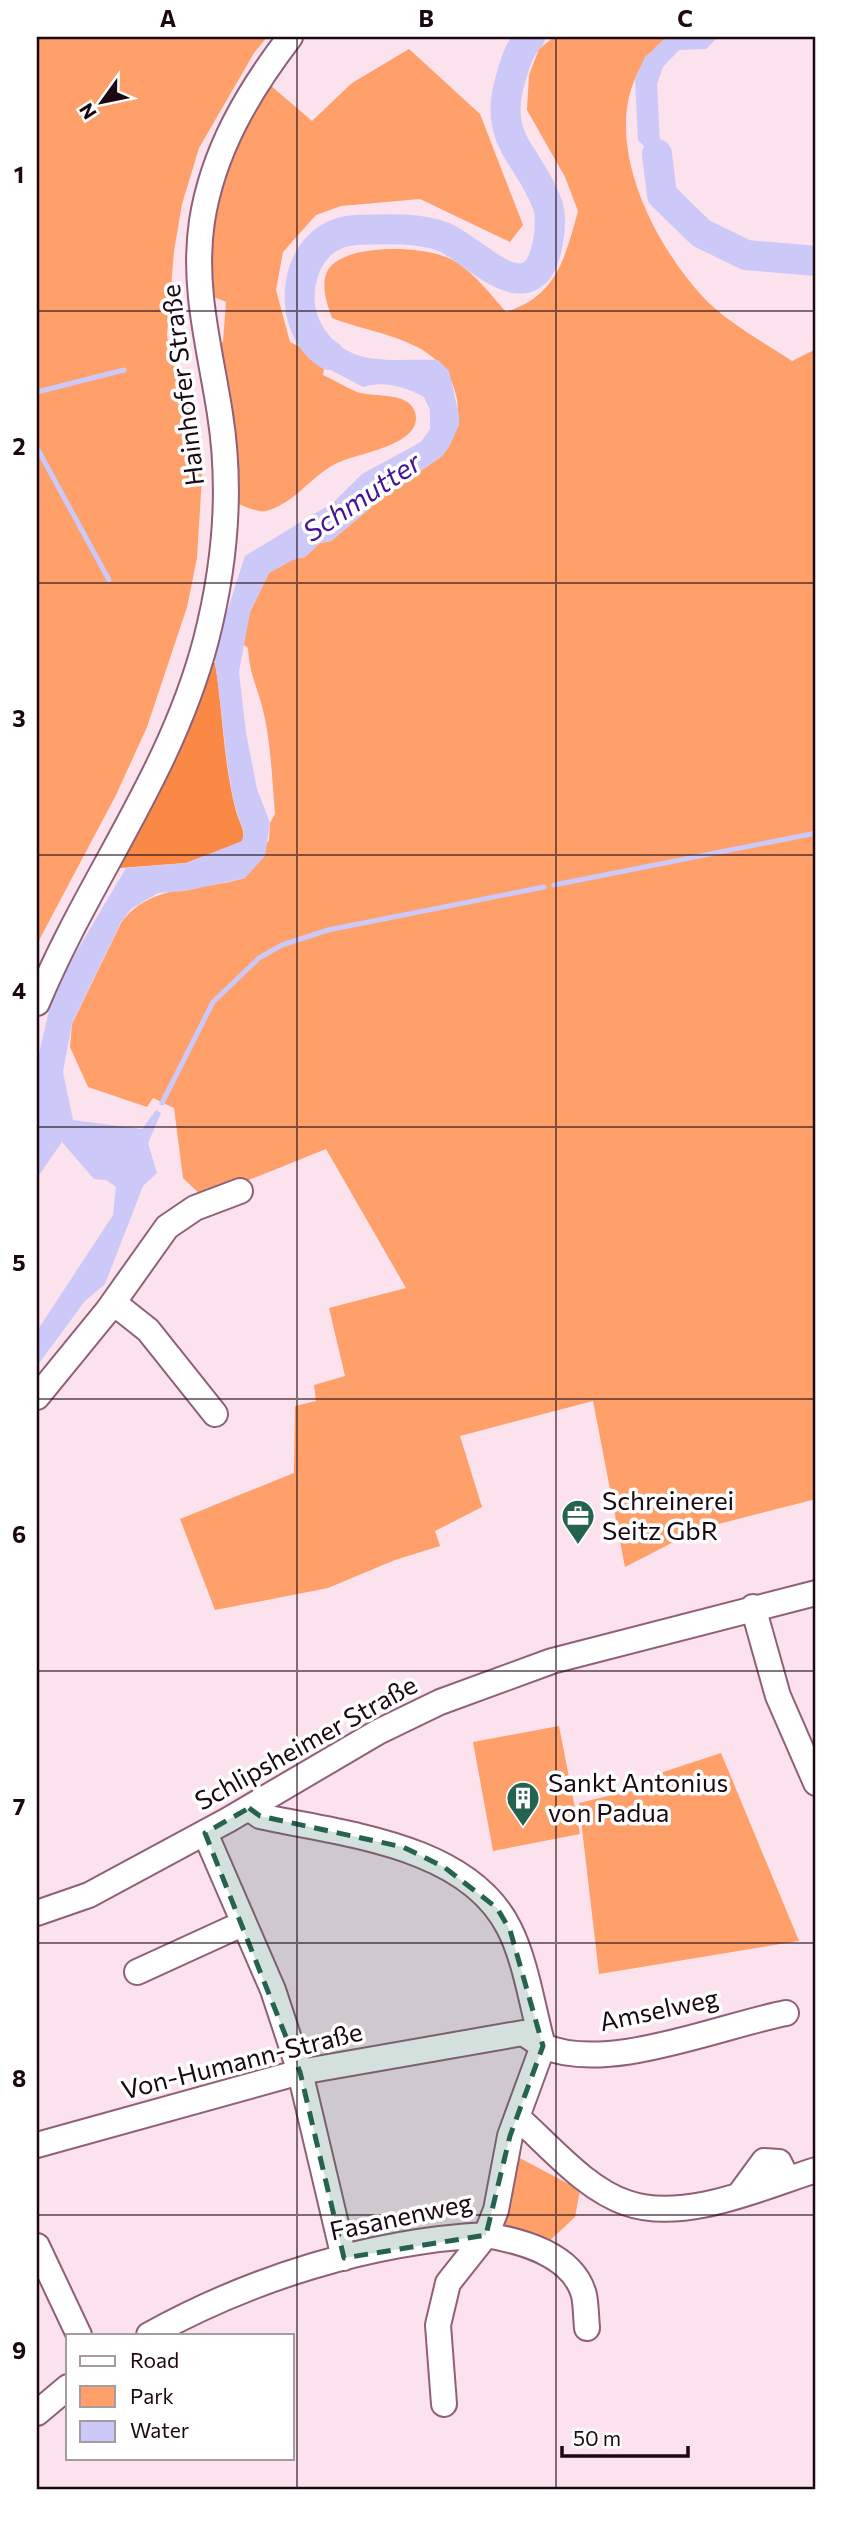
<svg xmlns="http://www.w3.org/2000/svg" width="853" height="2526" viewBox="0 0 853 2526" font-family="Commissioner,sans-serif">
<style>
.green{fill:#ff9f69}
.forest{fill:#fa8945}
.water{fill:#ccc8f7}
.lines{fill:none;stroke-linecap:round;stroke-linejoin:round}
.stream{stroke:#ccc8f7;stroke-width:5}
.river{stroke:#ccc8f7;stroke-width:30}
.minor-casing{stroke:#925f78;stroke-width:28}
.minor{stroke:#fff;stroke-width:24}
.marked{fill:#256350;fill-opacity:0.2;stroke:#256350;stroke-width:5;stroke-dasharray:14 9;stroke-linejoin:round}
.grid{fill:none;stroke:#1b0812;stroke-width:2;stroke-opacity:0.55}
.labels{text-anchor:middle;stroke-width:7;stroke-linejoin:round;paint-order:stroke}
.street-label{font-size:26px;fill:#1b0812;stroke:#fff}
.poi-label{font-size:26px;fill:#1b0812;stroke:#fff;text-anchor:start}
.water-label{font-size:28px;font-style:italic;fill:#431398;stroke:#fff}
.neatline{fill:none;stroke:#1b0812;stroke-width:2.5}
.grid-label{font-size:23px;text-anchor:middle;font-weight:bold;fill:#1b0812}
</style>
<rect width="100%" height="100%" fill="#fbe2ed"/>
<path class="green" d="M37,37H267L254,53L199,148L182,204L174,251L167,335L170,356L190,399L202,476L197,558L187,607L147,727L116,795L37,944Z
M554,37H667C584,104 643,231 702,296C726,322 762,341 792,361L816,349V1499L699,1529L625,1567L593,1401L460,1436L482,1507L435,1531L440,1546L395,1560L328,1588L215,1610L180,1519L294,1473L295,1406L316,1401L314,1385L345,1376L329,1308L406,1288L326,1149L204,1198L183,1178L174,1108L153,1098L147,1107L88,1087L70,1047L72,1024L121,923C151,882 200,892 245,878L269,840L270,823L275,814C272,779 271,740 262,706C256,685 249,670 248,648L243,644L250,612L269,573L293,559L305,557L320,543L331,541L381,499L442,456C454,440 460,419 457,399C446,339 382,337 332,318C327,304 320,284 328,270C345,242 431,245 456,262C475,274 491,295 506,312C557,296 565,258 578,211L565,177L527,110L529,75L539,49Z
M409,49L480,114L523,225L510,242L420,199L341,206L316,215L283,252L276,290L290,342L302,348L324,369L323,375C334,380 345,387 357,392C373,398 414,390 416,417C417,445 361,453 342,461C314,471 297,503 266,511C258,513 244,506 236,503L214,343L223,342L226,302L207,294L210,217L244,123L270,85L312,121L352,83Z
M559,1726L580,1834L493,1851L473,1742Z
M721,1753L799,1941L599,1974L579,1803L649,1786L654,1775Z
M512,2154L580,2190L575,2217L545,2245L510,2231L504,2222Z"/>
<path class="forest" d="M207,662L215,663C223,711 223,762 236,811C239,823 246,829 242,842L186,863L120,868Z"/>
<path class="water" d="M667,37H718L706,49L679,50L663,67L657,84L660,142L671,159L673,184L662,195L650,152L638,140L635,79L645,57Z
M800,247H816V270L764,265L754,257Z
M317,315C341,371 388,358 438,360L449,371L459,415V425L449,447L442,456L381,499L331,541L320,543L305,557L293,560L269,573L250,612L239,672L246,733L257,789L270,823L265,856L245,878L185,891L158,893L131,909L121,922L72,1023L63,1072L73,1120L142,1129L156,1110L161,1113L148,1143L157,1173L143,1186L105,1284L85,1301L37,1366V1331L113,1215L116,1187L106,1180L94,1179L62,1142L37,1178V1062L52,998L65,971L126,868L186,863L242,841C246,829 239,822 236,810C224,762 223,711 215,663V650L245,556L334,502L362,474L421,442L430,429V410L424,397C406,387 383,380 363,387L310,359L295,334Z"/>
<g class="lines">
<path class="stream" d="M37,392L124,370
M37,448L109,580
M554,885L816,833
M162,1103L213,1002L259,958L282,945L328,930L544,887"/>
<path class="river" d="M657,154L662,195L701,233L746,255L816,261
M329,355C282,326 292,234 355,230C383,229 418,227 444,237C468,247 507,291 532,275C548,265 553,222 548,206C529,152 490,142 512,74C516,60 520,48 530,37"/>
<defs>
<path id="minor" d="M37,1003C89,878 171,774 206,640C225,566 232,490 220,414C210,349 192,287 202,221C213,151 248,92 290,37
M108,1310L119,1307L148,1330L215,1414
M37,1397L108,1310L167,1227L195,1208L240,1191
M753,1607L778,1696L816,1783
M249,1808L260,1816C341,1834 467,1844 509,1928C526,1961 533,2010 543,2046C607,2074 719,2026 786,2013
M205,1833L273,1990L300,2072L344,2258
M37,1913L89,1895L228,1820L378,1732L440,1702L552,1661L816,1593
M137,1972L242,1924
M517,2117C550,2146 585,2189 627,2203C684,2223 762,2187 816,2170
M37,2145L300,2072L523,2033L543,2046L510,2136L496,2210L486,2235C370,2241 250,2279 149,2335
M739,2195L764,2161L779,2162L783,2170L779,2181
M37,2246L79,2335
M444,2404L438,2325L448,2283L486,2235C521,2241 573,2254 584,2295C586,2305 586,2317 587,2328
M37,2413L68,2387"/>
</defs>
<use href="#minor" class="minor-casing"/>
<use href="#minor" class="minor"/>
</g>
<path class="marked" d="M249,1808L260,1816L403,1847L444,1867L497,1908L510,1930L543,2046L510,2136L486,2235L344,2258L300,2072L205,1833Z"/>
<path class="grid" d="M297,37V2489M556,37V2489M37,311H816M37,583H816M37,855H816M37,1127H816M37,1399H816M37,1671H816M37,1943H816M37,2215H816"/>
<defs>
<symbol id="office-pin" viewBox="-11 -11 22 30"><path d="M0 17L-7.5 6A9.5 9.5 0 1 1 7.5 6Z" fill="#256350" stroke="#fff"/><path d="M-6-3h4V-5.5h4V-3h4V5H-6ZM-1-4.5V-3h2v-1.5ZM-6 0V1H6V0Z" fill="#fff"/></symbol>
<symbol id="building-pin" viewBox="-11 -11 22 30"><path d="M0 17L-7.5 6A9.5 9.5 0 1 1 7.5 6Z" fill="#256350" stroke="#fff"/><path d="M-4-6H4V6H1V3H-1V6H-4ZM-2.5-4.3h1.7v1.8h-1.7ZM.8-4.3h1.7v1.8H.8ZM-2.5-1h1.7V.8h-1.7ZM.8-1h1.7V.8H.8Z" fill="#fff"/></symbol>
</defs>
<g fill-rule="evenodd">
<use href="#office-pin" x="559" y="1497" width="38" height="52"/>
<use href="#building-pin" x="504" y="1779" width="38" height="52"/>
</g>
<g class="labels">
<g class="street-label">
<text transform="translate(183 385) rotate(-97)" y="9">Hainhofer Straße</text>
<text transform="translate(306 1743) rotate(-29)" y="9">Schlipsheimer Straße</text>
<text transform="translate(659 2010) rotate(-12)" y="9">Amselweg</text>
<text transform="translate(242 2061) rotate(-14)" y="9">Von-Humann-Straße</text>
<text transform="translate(401 2217) rotate(-12)" y="9">Fasanenweg</text>
</g>
<g class="poi-label">
<text x="602" y="1510">Schreinerei<tspan x="602" dy="30">Seitz GbR</tspan></text>
<text x="548" y="1792">Sankt Antonius<tspan x="548" dy="30">von Padua</tspan></text>
</g>
<g class="water-label">
<text transform="translate(362 497) rotate(-34)" y="10">Schmutter</text>
</g>
</g>
<rect width="853" height="2526" fill="none" stroke="#ffffff" stroke-width="77"/>
<rect x="66" y="2334" width="228" height="126" fill="#ffffff" stroke="#a49ca0" stroke-width="2"/>
<rect x="80" y="2356" width="35" height="10" fill="#ffffff" stroke="#a49ca0" stroke-width="2"/>
<text x="130" y="2368" font-size="21" fill="#1b0812">Road</text>
<rect x="80" y="2386" width="35" height="21" fill="#ff9f69" stroke="#a49ca0" stroke-width="2"/>
<text x="130" y="2404" font-size="21" fill="#1b0812">Park</text>
<rect x="80" y="2421" width="35" height="21" fill="#ccc8f7" stroke="#a49ca0" stroke-width="2"/>
<text x="130" y="2438" font-size="21" fill="#1b0812">Water</text>
<g transform="translate(102 102) rotate(237)" stroke="#ffffff" stroke-width="5" paint-order="stroke">
<path d="M0-5L12 26L0 18L-12 26Z" fill="#1b0812"/>
<text y="-10" font-size="19" font-weight="bold" text-anchor="middle" fill="#1b0812">N</text>
</g>
<path d="M562 2446v10h126v-10" fill="none" stroke="#1b0812" stroke-width="3.5"/>
<text x="573" y="2446" font-size="21" fill="#1b0812" stroke="#ffffff" stroke-width="5" paint-order="stroke">50 m</text>
<rect x="38" y="38" width="776" height="2450" class="neatline"/>
<g class="grid-label">
<text x="168" y="27">A</text>
<text x="426" y="27">B</text>
<text x="685" y="27">C</text>
<text x="19" y="183">1</text>
<text x="19" y="455">2</text>
<text x="19" y="727">3</text>
<text x="19" y="999">4</text>
<text x="19" y="1271">5</text>
<text x="19" y="1543">6</text>
<text x="19" y="1815">7</text>
<text x="19" y="2087">8</text>
<text x="19" y="2359">9</text>
</g>
</svg>
